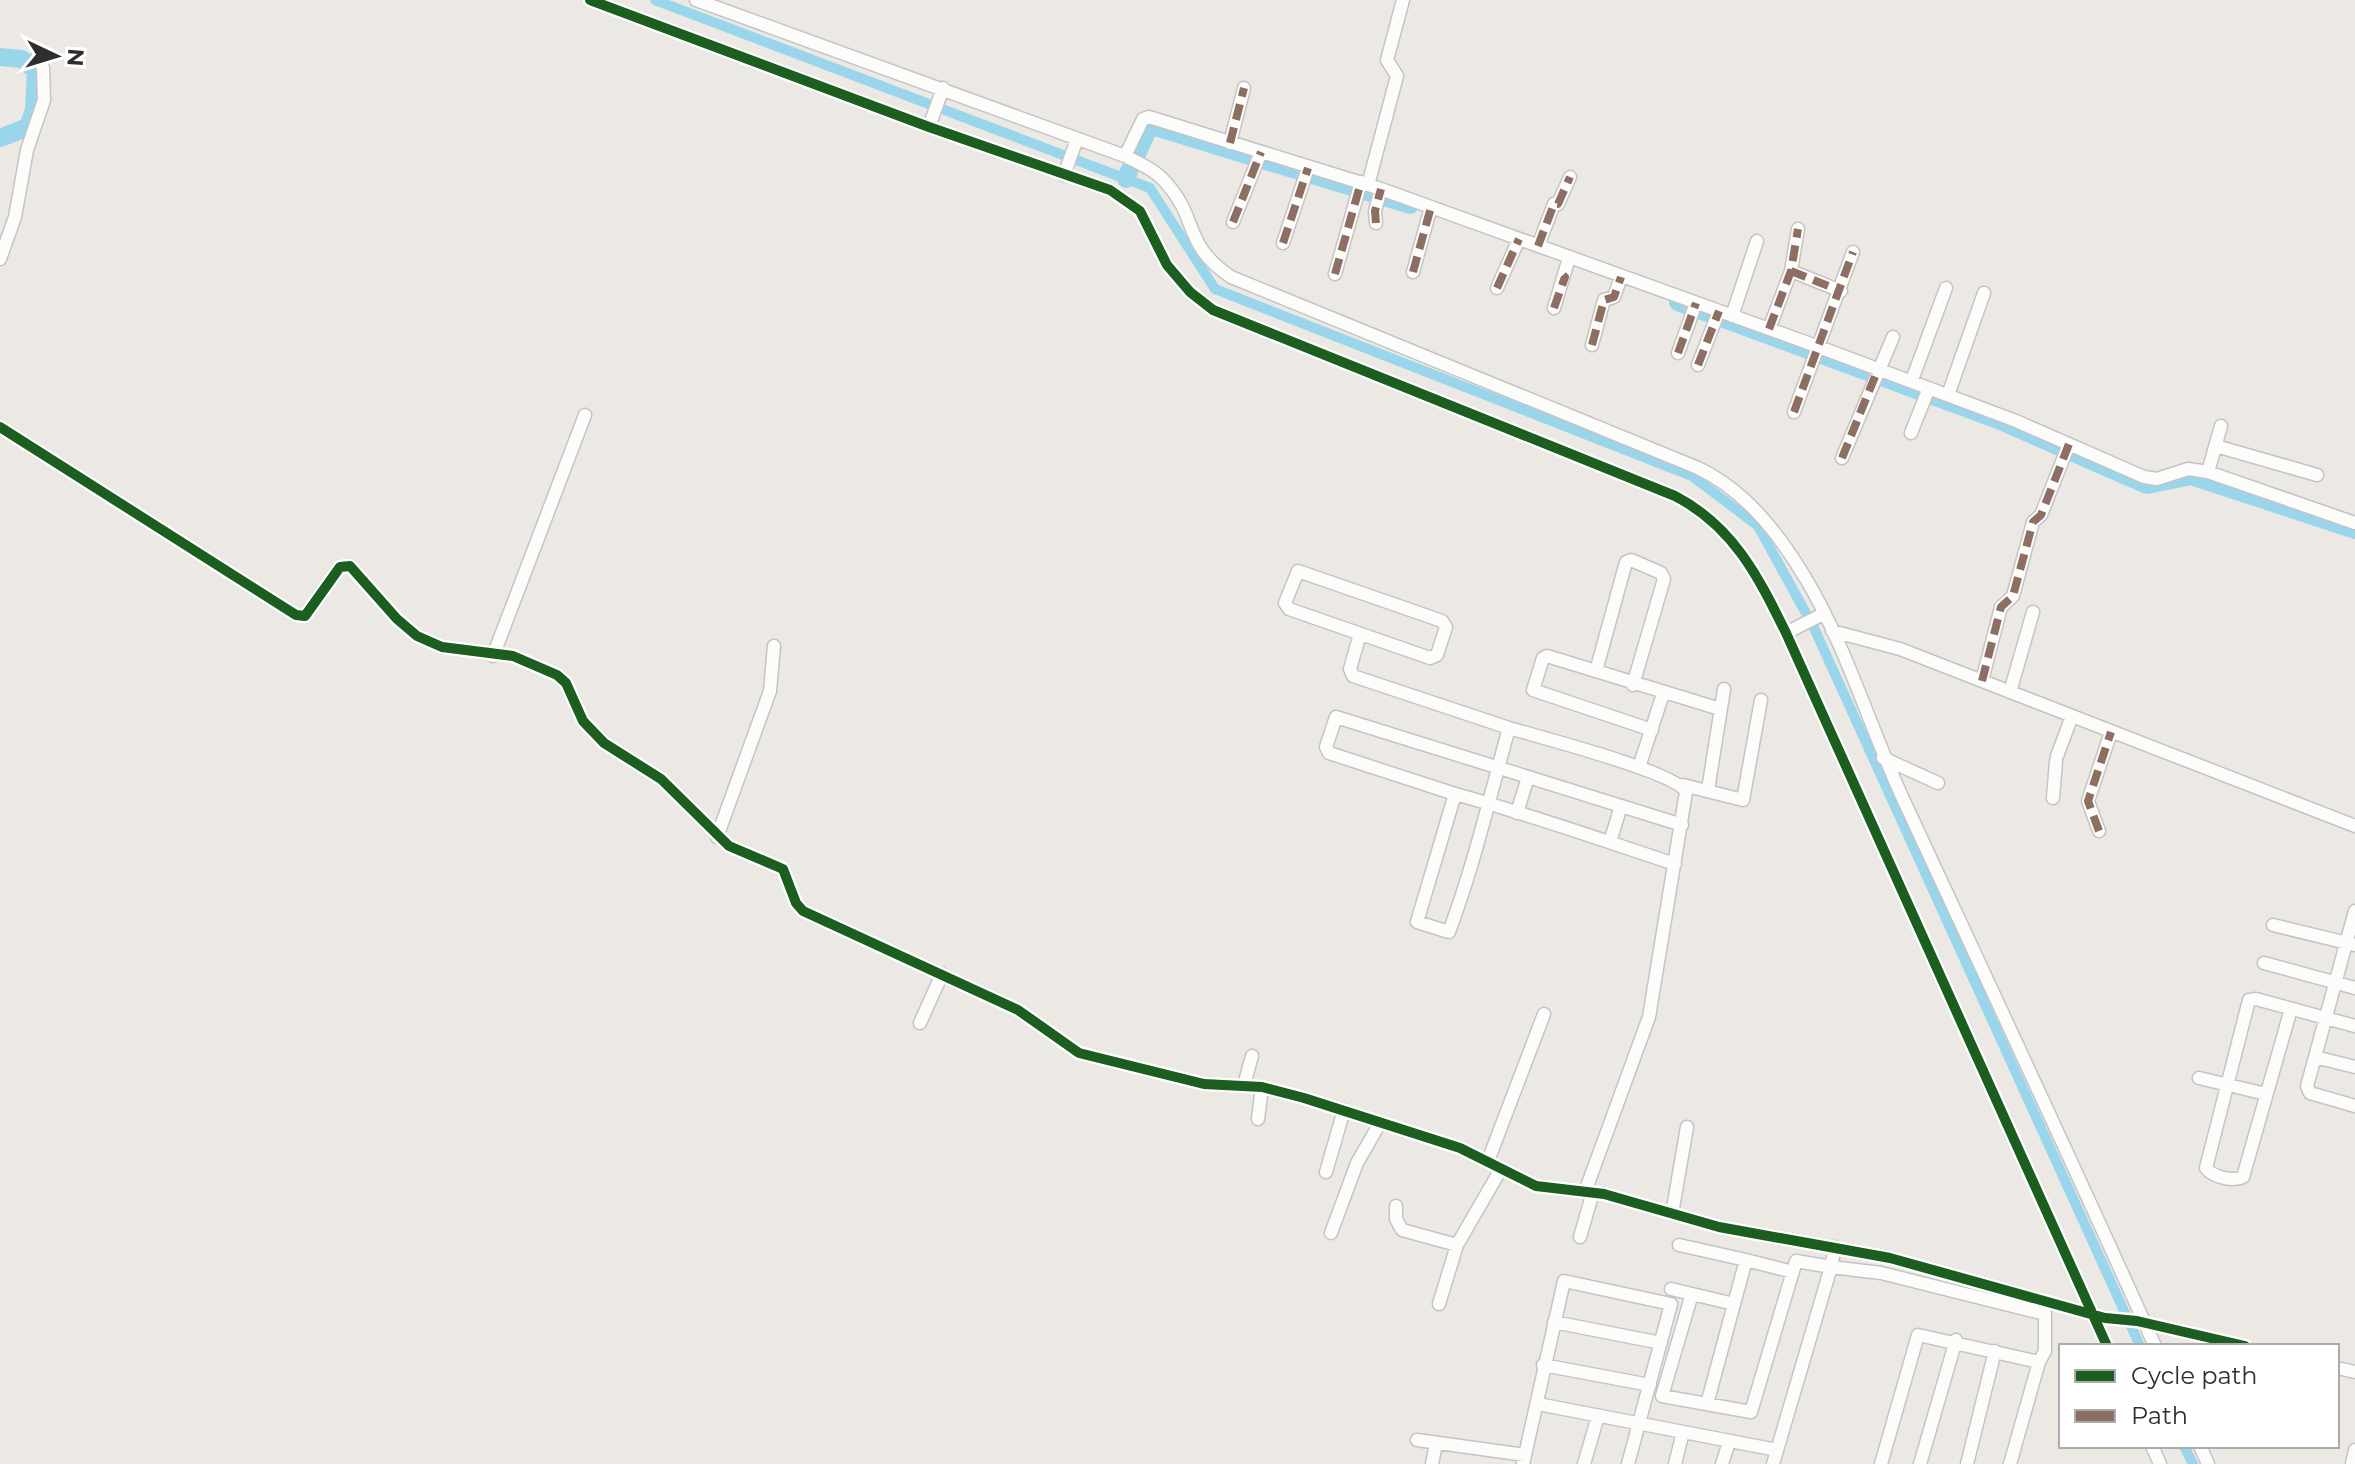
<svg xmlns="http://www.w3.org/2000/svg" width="2355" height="1464" viewBox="0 0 2355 1464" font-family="Montserrat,sans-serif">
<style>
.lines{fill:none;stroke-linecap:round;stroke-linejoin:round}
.canal{stroke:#99d6ec;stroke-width:10}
.river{stroke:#99d6ec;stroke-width:18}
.street-casing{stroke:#c5c4c5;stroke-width:15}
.street{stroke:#fcfcfb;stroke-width:12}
.quiet{stroke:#8d6e63;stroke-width:8;stroke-dasharray:16 8;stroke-linecap:butt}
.cycleway-casing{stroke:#fff;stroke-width:15}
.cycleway{stroke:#1b5e20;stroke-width:10}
</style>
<rect width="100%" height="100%" fill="#ece8e4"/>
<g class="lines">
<path class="canal" d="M655,0L1150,188L1215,289L1692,476L1758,526L1814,628L2140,1346
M2184,1446L2193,1464"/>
<path class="river" d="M0,57L22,59L36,71L34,110L28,127L0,138
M1138,152L1148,130L1155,127L1410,205
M1126,179L1130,169
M1678,302L1998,420L2147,485L2191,476L2355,530"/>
<defs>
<path id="street" d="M590,0L929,127L1110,190L1140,211L1167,265L1190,292L1213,310L1675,496C1733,526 1758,576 1786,633L2107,1346
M696,0L1125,156C1140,164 1156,170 1167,184C1198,218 1183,245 1231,277L1698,468C1746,491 1779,534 1806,579C1847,648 1870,728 1904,801C1988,982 2073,1163 2155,1346
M929,127L943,88
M1230,143L1244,88
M1125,156L1143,119L1149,117L1381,189L1819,347L2016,421L2144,477L2157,479L2188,469L2208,472L2355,523
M1064,175L1077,139
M1368,185L1397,76L1387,60L1403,0
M1233,222L1261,152
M1376,223L1375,211L1381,189
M1283,243L1308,168
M1538,246L1554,204H1558L1570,177
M0,259L15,217L27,150L44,100L43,68L38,53
M1791,271L1841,291
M1413,272L1431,207
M1335,274L1361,182
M1497,288L1519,239
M1554,308L1569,258
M1732,316L1757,241
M1769,329L1791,271L1798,229
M1592,345L1604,300L1614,297L1621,277
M1678,353L1696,303
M1698,365L1719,311
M1912,380L1946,288
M1948,395L1984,293
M1794,412L1853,252
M0,427L296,615L305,616L340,567L350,566L397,619L417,636L442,647L513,656L557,675L566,683L583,721L604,743L661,779L729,846L783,869L796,903L803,911L1018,1010L1079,1053L1204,1084L1262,1087L1304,1098L1460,1148L1536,1186L1604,1194L1719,1227L1890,1258L2105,1318L2137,1321L2245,1346
M1911,433L1929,388
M2216,446L2317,475
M1842,458L1893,337
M2208,472L2221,426
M1298,571L1442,621L1446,627L1437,655L1430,658L1289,609L1285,603Z
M1832,631L1900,649L2355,826
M1786,633L1823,614
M1360,634L1350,669L1353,676L1509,728C1490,796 1474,865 1449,932L1417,922L1455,794C1529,814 1602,840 1675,864
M493,656L585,415
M1596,671L1626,562L1631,560L1661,573L1664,579L1633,685
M1982,681L2001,607L2013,596L2033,522L2041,515L2069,444
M2010,692L2033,612
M1509,728C1539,737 1676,772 1686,792L1649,1017L1585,1192
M1652,730L1533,690L1543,658L1547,656L1720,709
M2057,756L2072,716
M1883,758L1938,783
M1639,767L1663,694
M1683,785L1743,800L1761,700
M1708,790L1724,689
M1455,794L1329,753L1326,747L1336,717L1682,825
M2053,798L2056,761
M1517,813L1528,777
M2099,831L2088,801L2111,732
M717,837L770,691L774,646
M1610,842L1621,806
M2355,911L2307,1086L2310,1093L2355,1106
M2273,925L2355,945
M2264,963L2355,988
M2291,1009L2243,1177C2233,1182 2213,1177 2206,1168L2249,1000L2256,999L2355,1026
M920,1023L942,974
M2315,1057L2355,1067
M2199,1078L2266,1094
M1244,1085L1252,1056
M1258,1119L1262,1087
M1488,1161L1544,1014
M1326,1172L1344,1110
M1396,1206V1219L1402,1230L1457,1245
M1672,1214L1687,1127
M1331,1233L1357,1163L1380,1123
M1580,1237L1593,1192
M1679,1245L1746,1260
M1671,1289L1692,1294
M1439,1304L1457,1245L1501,1169
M1734,1304L1746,1260L1793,1272
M1554,1322L1661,1343
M1543,1365L1650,1385
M2337,1368L2355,1372
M1538,1404L1777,1450
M1707,1404L1734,1304L1692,1294L1662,1396L1751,1412L1796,1261L1831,1267L1835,1247
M1417,1440L1525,1455
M2152,1446L2160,1464
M2200,1446L2208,1464
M1432,1464L1436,1444
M1523,1464L1564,1281L1671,1304L1628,1464
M1584,1464L1598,1416
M1675,1464L1683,1432
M1722,1464L1729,1442
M1773,1464L1831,1267L1881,1273L2045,1314V1351L2039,1362
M1881,1464L1918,1335L2039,1362L2010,1464
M1920,1464L1956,1340
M1967,1464L1995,1351
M2352,1464L2355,1450"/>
</defs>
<use href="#street" class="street-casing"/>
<use href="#street" class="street"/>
<path class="quiet" d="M1230,143L1244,88
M1233,222L1261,152
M1376,223L1375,211L1381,189
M1283,243L1308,168
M1538,246L1554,204H1558L1570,177
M1791,271L1841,291
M1413,272L1431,207
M1335,274L1361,182
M1497,288L1519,239
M1554,308L1565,277L1563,275
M1769,329L1791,271L1798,229
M1592,345L1604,300L1614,297L1621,277
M1678,353L1696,303
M1698,365L1719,311
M1794,412L1853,252
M1842,458L1878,369
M1982,681L2001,607L2013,596L2033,522L2041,515L2069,444
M2099,831L2088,801L2111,732"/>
<defs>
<path id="cycleway" d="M590,0L929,127L1110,190L1140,211L1167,265L1190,292L1213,310L1675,496C1733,526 1758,576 1786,633L2107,1346
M0,427L296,615L305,616L340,567L350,566L397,619L417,636L442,647L513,656L557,675L566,683L583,721L604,743L661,779L729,846L783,869L796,903L803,911L1018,1010L1079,1053L1204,1084L1262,1087L1304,1098L1460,1148L1536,1186L1604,1194L1719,1227L1890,1258L2105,1318L2137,1321L2245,1346"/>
</defs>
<use href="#cycleway" class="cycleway-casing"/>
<use href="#cycleway" class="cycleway"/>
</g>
<rect x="2059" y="1344" width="280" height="104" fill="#ffffff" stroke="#ababab" stroke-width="2"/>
<rect x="2075" y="1370" width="40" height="12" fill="#1b5e20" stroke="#ababab" stroke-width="2"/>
<text x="2131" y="1384" font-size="24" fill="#2e2e2e">Cycle path</text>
<rect x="2075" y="1410" width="40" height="12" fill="#8d6e63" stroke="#ababab" stroke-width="2"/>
<text x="2131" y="1424" font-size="24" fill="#2e2e2e">Path</text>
<g transform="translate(56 56) rotate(94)" stroke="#ffffff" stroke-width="6" paint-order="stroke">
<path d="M0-6L14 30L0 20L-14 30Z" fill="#2e2e2e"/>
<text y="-12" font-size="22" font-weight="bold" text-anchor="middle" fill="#2e2e2e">N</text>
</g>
</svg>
